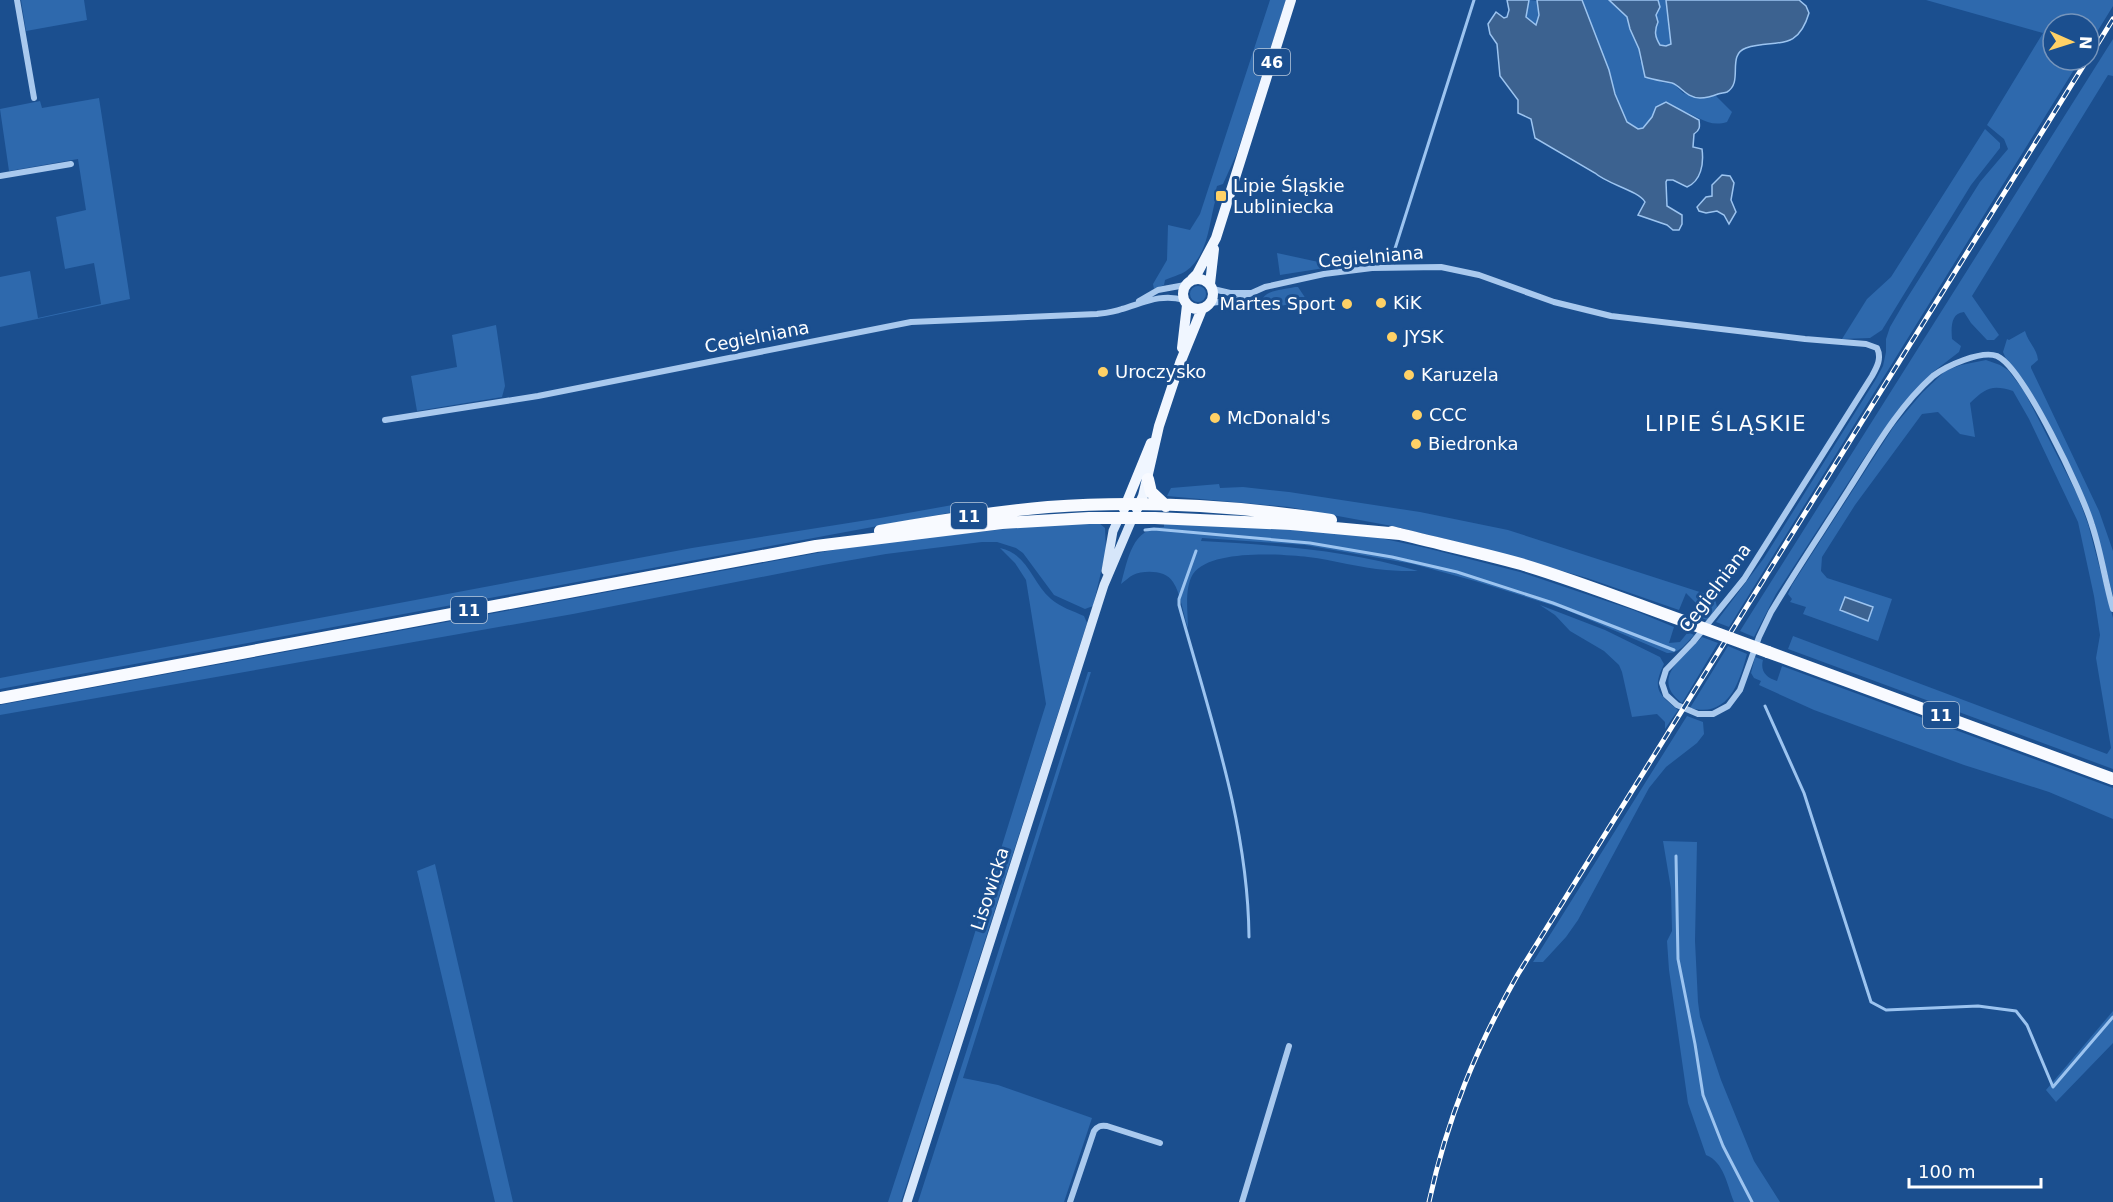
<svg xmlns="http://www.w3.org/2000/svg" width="2113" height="1202" viewBox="0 0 2113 1202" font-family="'DejaVu Sans',sans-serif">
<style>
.green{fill:#2e69ad}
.water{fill:#3c6290;stroke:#9cc4f0;stroke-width:1.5}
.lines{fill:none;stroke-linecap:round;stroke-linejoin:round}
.stream{stroke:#9cc4f0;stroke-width:3}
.minor{stroke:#a9c9ee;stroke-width:6}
.secondary{stroke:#d6e6fa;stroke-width:9}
.primary{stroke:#f0f6ff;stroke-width:10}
.trunk{stroke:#f8faff;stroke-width:12}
.rail-casing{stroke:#fff;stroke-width:5}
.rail{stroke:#1b4f8f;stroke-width:3;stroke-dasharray:9;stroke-linecap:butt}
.trunk-bridge{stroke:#f8faff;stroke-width:12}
.poi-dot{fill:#ffd166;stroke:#1b4f8f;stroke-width:2}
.labels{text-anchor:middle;stroke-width:6;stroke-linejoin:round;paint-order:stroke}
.shield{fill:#1b4f8f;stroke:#bbcadd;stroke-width:1.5}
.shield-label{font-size:16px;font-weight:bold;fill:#fff}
.poi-label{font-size:18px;fill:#fff;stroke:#1b4f8f;text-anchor:start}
.street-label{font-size:18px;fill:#fff;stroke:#1b4f8f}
.quarter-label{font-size:21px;letter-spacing:1.5px;fill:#fff;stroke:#1b4f8f}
</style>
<rect width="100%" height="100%" fill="#1b4f8f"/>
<path class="green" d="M21,0H84L87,20L26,31Z
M1270,0H1286L1237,153L1223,184L1217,186L1214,197L1216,198C1209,221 1209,255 1186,271C1180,275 1171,277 1165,280L1164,285L1154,289L1153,284L1167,260L1168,225L1190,230L1200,214Z
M1529,0L1538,1L1539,16L1536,25H1534L1526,17Z
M1582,0H1609L1627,17L1630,29L1639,49L1640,61L1661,82L1674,84L1683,93L1698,98L1716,96L1732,112L1727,122C1708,128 1697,115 1680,110C1673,108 1664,108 1656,107L1652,117L1644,128L1638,129L1627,122L1615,94L1609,70Z
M1658,0H1666L1671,44L1666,46L1660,45C1655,37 1654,31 1658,22L1656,15L1660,7Z
M1926,0H2113V6L2089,45V24H2053V60H2080L1729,627L1716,622L1764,558L1876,379L1883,366L1886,352V339L1890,327L1904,303L1980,182L2008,149L2004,139L1987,125L2043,33Z
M2113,39V76L2108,75L1972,296L1999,335L1994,340H1987L1971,323L1964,312C1951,313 1951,327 1952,339L1961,346L1959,352L1933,372L1900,407L1868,452L1776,594L1754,637L1740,631Z
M99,98L130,299L0,327V277L30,271L38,318L101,304L94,263L65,269L56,217L86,210L78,159L9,171L0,109L40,101L42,108Z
M1985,129L2000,143V148L1971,185L1882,330L1870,338L1842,339L1867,299L1891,277Z
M1277,253L1337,266L1280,275Z
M1190 294a8 8 0 1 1 16 0a8 8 0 1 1-16 0Z
M1295,287H1298L1306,299L1260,312C1258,289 1278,291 1295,287Z
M496,325L505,386L502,397L417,411L411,376L457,367L452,335Z
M2025,331C2028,342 2037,349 2038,360L2031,366V368L2099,511L2113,551V596L2094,522L2044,415L2023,379L2007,361L2003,352L2007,339L2009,340Z
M1986,360L2000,365L2008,370L2024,391L2077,494L2088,524L2113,618V769L1788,649L1793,636L2107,754L2111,748L2096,658L2100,635L2094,596L2078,522L2029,419L2013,391C1991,384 1985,389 1970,403L1975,437L1960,434L1938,412L1922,414L1855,505L1822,557L1821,571L1827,578L1892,599L1878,641L1803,614L1806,607L1790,602L1792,599L1788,594L1792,585L1894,426L1922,393L1945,371L1961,365Z
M1219,484L1220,488L1243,487L1289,492L1420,512L1508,530L1706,594L1715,599L1717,607L1707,620L1695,616V602L1686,593L1679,610L1587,578L1478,547L1392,526L1289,507L1167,496L1171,488Z
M958,504L959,511L0,689V678L692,548L880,518Z
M1164,520L1371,536L1426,548L1520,572L1633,610L1674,627L1669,643L1680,642L1688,632L1694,635C1686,643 1680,654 1667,653L1564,609L1475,581L1413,564L1305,545L1202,538L1201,541C1275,545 1347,550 1418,571C1407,571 1396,571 1386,570C1360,568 1334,560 1308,557C1281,554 1210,549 1193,574C1184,589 1188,611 1188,628C1183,614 1181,594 1173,582C1166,570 1144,570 1133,575C1129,577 1125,581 1121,584C1128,559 1132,527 1164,527Z
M1099,523L1105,528L1106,551L1093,606L1085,609L1054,595L1023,553L1016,548L997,542H982L886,554L823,565L573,614L0,715V705L871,543L1034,526Z
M1000,548C1028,554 1031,581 1051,599C1060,607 1073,611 1084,616L1087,623L901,1202H888L958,987L1046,704L1026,580L1015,563Z
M1540,605L1605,630L1660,657L1664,664C1652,689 1658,694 1678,710L1665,729V722L1657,714L1632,717L1622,672L1619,665L1604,651L1570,631L1555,615Z
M1702,637L1718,643L1682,703C1649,679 1684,656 1702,637Z
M1728,646L1747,654C1739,683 1729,718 1690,708Z
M1755,657L1763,660C1760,671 1766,678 1777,681L1782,666L2113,788V819L2049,792L1964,765L1814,710L1759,685L1761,681L1754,678L1751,673Z
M1088,672H1091L963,1078L998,1085L1092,1118L1064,1202H918Z
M1687,716L1703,722L1704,734L1697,743L1666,767L1649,788L1578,920L1566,937L1543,962H1533Z
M1663,841L1697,842L1695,941L1698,1002L1700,1017L1721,1080L1754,1161L1780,1202H1734C1727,1185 1724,1162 1706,1155L1688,1103L1669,970L1667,941L1672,931L1671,889Z
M435,864L513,1202H495L417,871Z
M2113,1011V1043L2056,1102L2046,1090Z"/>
<path class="water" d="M1507,0H1529L1526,17L1536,25L1539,15L1537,0H1582L1609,70L1615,94L1627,122L1638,129L1643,128L1652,117L1656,107L1666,102L1699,120C1700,127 1700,130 1694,134L1693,147L1702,149C1704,164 1701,181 1687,187L1673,180H1667L1666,182L1667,206L1682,215V224L1679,230H1673L1667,225L1638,215L1645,202C1639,191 1607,184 1595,173L1535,138L1531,119L1518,113V100L1500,76L1497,44L1490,34L1488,24L1496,12L1504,18L1507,17L1509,10Z
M1609,0H1658L1660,7L1656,15L1658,22C1654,31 1655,37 1660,45L1666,46L1671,44L1666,0H1799L1806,6L1809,13C1797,54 1774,38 1746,48C1726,55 1744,82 1727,92C1725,93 1721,93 1718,94C1713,96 1706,98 1700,98C1686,98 1681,86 1672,83C1663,81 1654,80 1645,77L1639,49L1630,29L1627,17Z
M1722,175L1730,176L1734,183L1731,200L1736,212L1729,224L1724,215L1717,211L1706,213L1699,211L1697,207L1706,197L1712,196V185Z
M1845,597L1873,607L1868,621L1840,610Z"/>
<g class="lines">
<path class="stream" d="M1393,255L1474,0
M1145,530L1154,529L1310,543L1392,557L1457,572L1553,603L1674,650
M1196,551L1179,599V605C1209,714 1248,823 1249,937
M1765,706L1804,793L1871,1002L1886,1010L1978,1006L2016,1011L2027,1025L2053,1087L2113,1017
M1676,856L1678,959L1695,1044L1703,1095L1723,1146L1752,1202"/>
<path class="minor" d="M17,0L34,98
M0,176L71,164
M1213,289L1230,293H1250
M1139,301L1158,290L1185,285
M1210,303L1236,300L1265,287L1324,274L1372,268L1441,267L1479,275L1554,302L1611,316L1805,339L1866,344L1877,348C1882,358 1877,367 1872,376L1744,579L1693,642L1666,670L1662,683L1666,695L1677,705L1698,714H1713L1728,706L1740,690L1759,637L1771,612C1796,570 1823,530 1849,489C1874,450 1898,407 1933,376C1946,366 1981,350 1997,356C2023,367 2083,494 2092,525C2101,552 2105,581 2113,609
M385,420L538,396L911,322L1097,314C1105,313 1114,312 1122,309C1143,303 1161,293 1184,300
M1070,1202L1094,1131C1098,1126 1101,1125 1107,1126L1160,1143
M1242,1202L1289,1046"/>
<path class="secondary" d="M1106,571L1113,531L1119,518
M907,1202L1104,585L1133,517"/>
<path class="primary" d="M1183 294a15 15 0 1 1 30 0a15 15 0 1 1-30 0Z
M1192,279L1197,274L1216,238L1291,0
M1210,284L1214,249
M1182,348L1187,305
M1124,509L1151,443
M1137,509L1143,496L1159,426L1180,363L1202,309"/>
<path class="trunk" d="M1148,479L1151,492L1166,506
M880,531C936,521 991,512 1048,507C1141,500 1239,506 1331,520
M1392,532C1435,543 1478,552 1521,564C1578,581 1633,603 1689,623
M1768,652L2113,779
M0,698L816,546L1002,523L1089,518H1155L1291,524L1400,534"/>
<defs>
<path id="rail" d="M2089,58L2113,19
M1429,1202C1447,1119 1476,1048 1518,974L2087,60"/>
</defs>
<use href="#rail" class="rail-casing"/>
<use href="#rail" class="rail"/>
<path class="trunk-bridge" d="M1689,623L1768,652"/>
</g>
<g class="poi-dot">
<rect x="1215" y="190" width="12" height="12" rx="3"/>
<circle cx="1381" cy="303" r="6"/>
<circle cx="1347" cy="304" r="6"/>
<circle cx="1392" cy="337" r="6"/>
<circle cx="1103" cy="372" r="6"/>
<circle cx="1409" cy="375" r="6"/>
<circle cx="1417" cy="415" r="6"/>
<circle cx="1215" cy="418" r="6"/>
<circle cx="1416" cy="444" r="6"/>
</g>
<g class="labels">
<g class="shield">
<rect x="1254" y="49" width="36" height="26" rx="4.5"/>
<rect x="951" y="503" width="36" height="26" rx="4.5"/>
<rect x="451" y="597" width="36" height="26" rx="4.5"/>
<rect x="1923" y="702" width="36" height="26" rx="4.5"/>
</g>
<g class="shield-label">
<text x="1272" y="68">46</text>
<text x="969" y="522">11</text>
<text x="469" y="616">11</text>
<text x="1941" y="721">11</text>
</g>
<g class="poi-label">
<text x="1233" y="192">Lipie Śląskie<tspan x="1233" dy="21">Lubliniecka</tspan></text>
<text x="1393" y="309">KiK</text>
<text x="1335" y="310" text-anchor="end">Martes Sport</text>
<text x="1404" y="343">JYSK</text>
<text x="1115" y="378">Uroczysko</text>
<text x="1421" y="381">Karuzela</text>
<text x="1429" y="421">CCC</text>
<text x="1227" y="424">McDonald's</text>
<text x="1428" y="450">Biedronka</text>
</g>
<g class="street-label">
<text transform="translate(1371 257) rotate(-5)" y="6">Cegielniana</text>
<text transform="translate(757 337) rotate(-11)" y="6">Cegielniana</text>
<text transform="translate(1715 588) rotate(-53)" y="6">Cegielniana</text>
<text transform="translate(990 889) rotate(-72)" y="6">Lisowicka</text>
</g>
<g class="quarter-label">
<text x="1726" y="431">LIPIE ŚLĄSKIE</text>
</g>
</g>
<g transform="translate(2071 42) rotate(93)"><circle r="28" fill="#1b4f8f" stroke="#7695bc" stroke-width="1.5"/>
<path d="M0-4.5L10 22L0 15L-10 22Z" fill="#ffd166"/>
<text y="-9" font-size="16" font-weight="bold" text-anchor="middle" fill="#ffffff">N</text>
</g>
<path d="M1909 1178v9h132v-9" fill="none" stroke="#ffffff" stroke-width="3"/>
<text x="1918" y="1178" font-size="18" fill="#ffffff" stroke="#1b4f8f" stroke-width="4.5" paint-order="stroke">100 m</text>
</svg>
